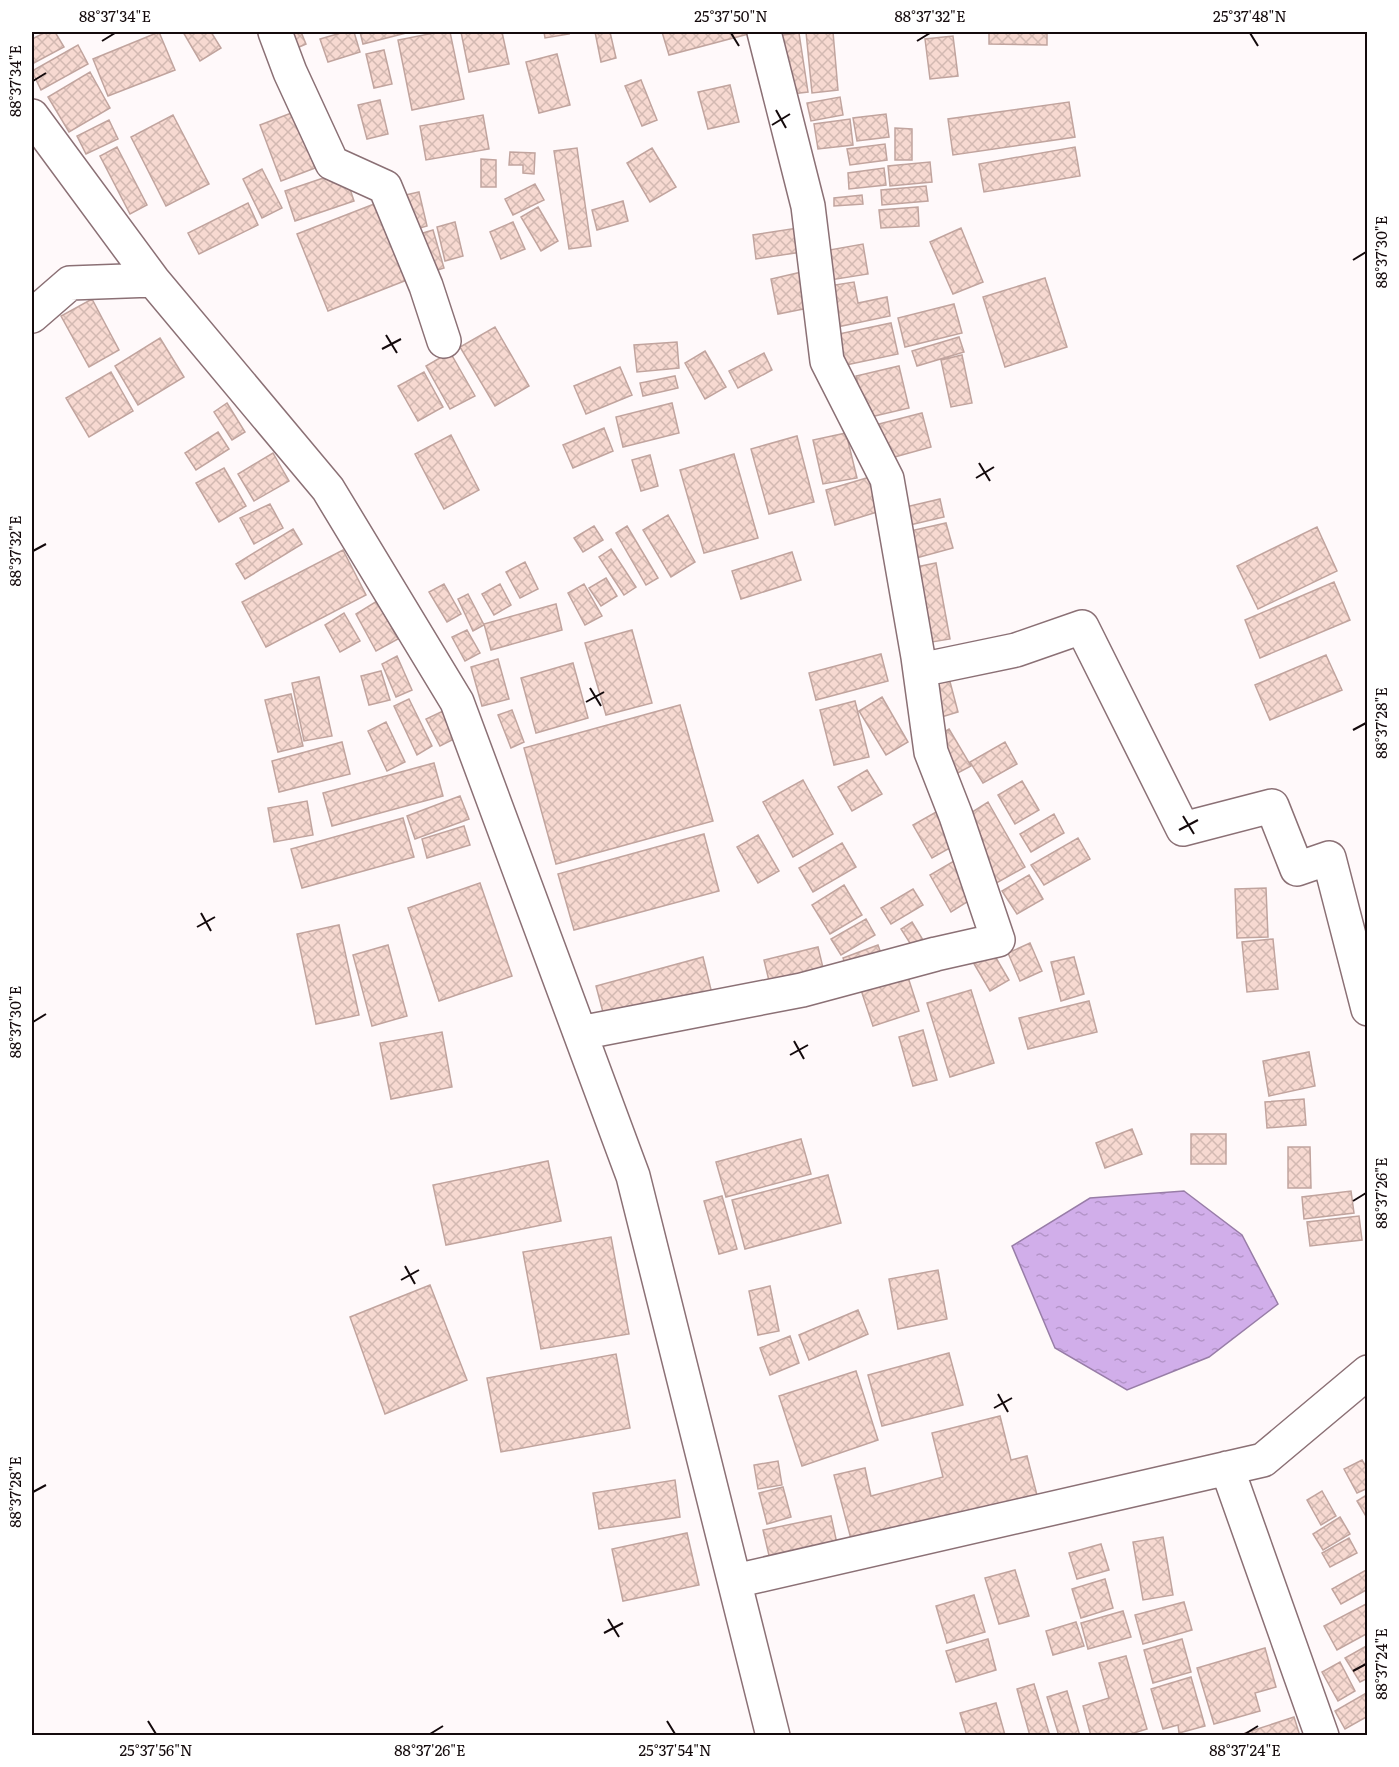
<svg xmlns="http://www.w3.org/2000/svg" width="1399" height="1767" viewBox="0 0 1399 1767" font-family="Literata,serif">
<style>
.water{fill:url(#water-ripples);stroke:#987da7;stroke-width:1.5}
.building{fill:url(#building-cross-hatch);stroke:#c1a49e;stroke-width:1.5}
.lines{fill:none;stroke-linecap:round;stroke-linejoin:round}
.minor-casing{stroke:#8b7075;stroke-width:36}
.minor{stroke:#fff;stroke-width:33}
.ticks{fill:none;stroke:#140a0c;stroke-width:2}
.neatline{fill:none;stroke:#140a0c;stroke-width:2}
.ticks-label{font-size:15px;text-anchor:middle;fill:#140a0c}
</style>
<defs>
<pattern id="water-ripples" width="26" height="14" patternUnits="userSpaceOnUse" patternTransform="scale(1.5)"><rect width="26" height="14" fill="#d1aeea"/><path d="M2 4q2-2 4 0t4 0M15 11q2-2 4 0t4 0" fill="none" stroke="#b394c8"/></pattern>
<pattern id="building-cross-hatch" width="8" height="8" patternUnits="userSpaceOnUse" patternTransform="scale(1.5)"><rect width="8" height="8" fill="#f7d9d1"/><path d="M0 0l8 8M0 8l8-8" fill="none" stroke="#d3b9b2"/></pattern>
</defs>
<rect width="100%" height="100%" fill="#fff9fa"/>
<path class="water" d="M1184,1191L1242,1235L1278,1304L1209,1357L1127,1390L1055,1348L1012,1246L1090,1198Z"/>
<path class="building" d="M46,32H55L64,47L32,64V39Z
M159,32L175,70L108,96L93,59Z
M183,32H211L221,48L200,61Z
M274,32H301L306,44L283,54Z
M344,32H354L360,52L328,62L320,39Z
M360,32H410L363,44Z
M439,32H450L464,99L412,110L398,40Z
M461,32H502L509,64L469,72Z
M544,32H568L569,34L545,38Z
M595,32H610L616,58L601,62Z
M662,32H756L669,55Z
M806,32H833L838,90L812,93Z
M989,32H1047V45L989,44Z
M799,33L808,92L783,95L775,36Z
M953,36L958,76L930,79L925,39Z
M78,45L88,64L41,90L32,71Z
M384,50L392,84L374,88L366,54Z
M557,54L570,105L539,113L526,62Z
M90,72L110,108L69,132L48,97Z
M641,80L657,120L642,126L625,86Z
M730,85L739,122L708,129L698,92Z
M840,97L843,115L811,121L807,103Z
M380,100L388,134L367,139L358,105Z
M1069,102L1075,137L953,155L948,119Z
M294,112L315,168L281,181L260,125Z
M886,114L889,137L857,141L853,118Z
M173,115L209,184L166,206L131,137Z
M483,115L489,149L426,160L420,126Z
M850,119L853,145L818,149L814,124Z
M109,120L118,139L86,154L77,136Z
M895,128L912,129V160H895Z
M885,144L887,160L850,165L847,149Z
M117,147L147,205L130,214L100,156Z
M1075,147L1080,176L984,192L979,164Z
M577,148L591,246L569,249L554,151Z
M652,148L676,187L650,202L627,163Z
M510,152L535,153L534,174L523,173V165H509Z
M481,159L496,160V187H481Z
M930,162L932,182L890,186L888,166Z
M884,168L886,185L849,189L848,173Z
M262,169L282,208L262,218L243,179Z
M344,171L354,201L295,221L285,191Z
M535,184L544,200L513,215L505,199Z
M926,186L928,201L882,205L881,190Z
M419,192L427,226L409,231L401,196Z
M862,195L863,204L834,206V198Z
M387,199L417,276L328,311L297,234Z
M623,201L628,221L597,230L592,210Z
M248,203L258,225L199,254L188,233Z
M538,207L558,241L541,251L521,217Z
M918,207L919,226L881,228L879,210Z
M455,222L463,256L445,261L437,227Z
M513,222L525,249L501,259L490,232Z
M804,227L808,251L756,259L753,235Z
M961,228L983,282L953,294L930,242Z
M433,230L444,268L425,274L413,236Z
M863,244L868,274L824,281L818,252Z
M806,271L814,307L778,314L771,279Z
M1045,278L1067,347L1005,367L983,297Z
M854,282L858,303L887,297L890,316L837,327L828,286Z
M92,299L119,350L89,367L61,316Z
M954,304L962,333L905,347L898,318Z
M891,323L898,354L841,366L834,335Z
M495,327L529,386L495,406L460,347Z
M959,337L964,352L917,366L912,351Z
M160,338L184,377L138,405L115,366Z
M677,342L679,368L637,372L634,345Z
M705,351L726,387L705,399L685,363Z
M450,352L475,396L450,409L426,366Z
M764,353L772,370L738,388L729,371Z
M962,355L972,403L951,407L941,360Z
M899,366L909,408L866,418L856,376Z
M620,367L632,395L586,414L574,386Z
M111,372L133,411L89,437L66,398Z
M424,372L443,407L418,421L398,386Z
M675,376L678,388L643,396L640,383Z
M227,403L245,432L232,440L214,412Z
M672,403L679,433L623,447L616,417Z
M922,413L931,447L880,461L871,426Z
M604,428L613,451L573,468L563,445Z
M218,432L229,449L196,470L185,453Z
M846,433L857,478L823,484L813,440Z
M451,435L479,490L444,509L415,454Z
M797,436L814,502L769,514L751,449Z
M273,453L289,481L254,501L238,474Z
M734,454L758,538L704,553L680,470Z
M650,455L658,486L641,491L632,460Z
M224,468L246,506L219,522L196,483Z
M880,474L890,508L835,525L826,490Z
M940,499L944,517L901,527L897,509Z
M270,504L283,528L254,544L240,518Z
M668,515L695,562L671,577L643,530Z
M946,523L953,548L916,558L910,531Z
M594,526L603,540L583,552L574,538Z
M627,526L658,578L646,585L616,533Z
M1317,527L1337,571L1258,609L1237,566Z
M293,529L302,544L245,579L236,564Z
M611,549L636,587L624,595L599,557Z
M343,550L366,595L266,647L242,602Z
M792,552L801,580L741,599L732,571Z
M525,562L538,589L520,598L506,572Z
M936,563L950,639L920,644L906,569Z
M606,578L617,596L601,606L589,588Z
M1334,582L1350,620L1260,658L1245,620Z
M444,584L461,614L447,622L429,592Z
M500,584L511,605L494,615L482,594Z
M584,584L602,616L585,625L568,593Z
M468,594L484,625L473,631L458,599Z
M377,601L398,639L376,651L356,614Z
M556,604L562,630L491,650L484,624Z
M344,613L360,641L340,652L325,625Z
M467,630L480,653L465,661L452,637Z
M632,630L652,703L606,715L585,643Z
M881,654L888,681L816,700L809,673Z
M1326,655L1342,690L1270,720L1255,685Z
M397,656L412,690L396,697L382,664Z
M498,659L509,699L482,706L471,667Z
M573,663L588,718L536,733L521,678Z
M381,671L390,700L369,705L361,676Z
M319,677L332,736L304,741L292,683Z
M949,678L958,712L938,718L929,682Z
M291,694L303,746L278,752L265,700Z
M882,697L908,742L886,755L859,711Z
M409,699L432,746L417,755L394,706Z
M855,701L869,757L834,765L820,710Z
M680,705L713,821L556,864L524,748Z
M512,710L524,742L511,748L498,715Z
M443,711L456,738L440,746L426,719Z
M386,722L405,762L387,771L368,731Z
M949,729L971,766L952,776L931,740Z
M342,742L350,774L279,792L272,761Z
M1005,742L1017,764L983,783L970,762Z
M434,763L443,796L332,826L323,793Z
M867,770L882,794L852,811L838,787Z
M803,780L833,834L793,857L763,802Z
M1022,781L1039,810L1015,824L998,795Z
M460,796L469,819L415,839L407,816Z
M307,801L313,835L274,842L268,808Z
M988,802L1025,867L991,886L969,848L983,840L969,814Z
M945,807L964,840L932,858L913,825Z
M1054,814L1064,833L1031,852L1020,834Z
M403,818L414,857L302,888L291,849Z
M464,826L470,845L427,858L422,839Z
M704,834L719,891L574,930L558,874Z
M758,835L779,871L758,883L737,847Z
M1078,838L1090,859L1044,885L1031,865Z
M842,843L856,867L813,892L799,868Z
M954,861L975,897L951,912L930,875Z
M1029,875L1043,899L1017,914L1002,891Z
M480,883L512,976L439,1001L408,908Z
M844,885L862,915L830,934L812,905Z
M1266,888L1268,937L1237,938L1235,889Z
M913,889L923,905L891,924L881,908Z
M866,919L875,935L841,955L831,939Z
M912,922L926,945L915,951L901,929Z
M339,925L359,1015L316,1024L297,934Z
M1273,939L1278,989L1247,992L1242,942Z
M1030,943L1042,971L1020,981L1008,953Z
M388,945L407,1016L372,1026L353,955Z
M878,945L883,959L848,972L843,958Z
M989,946L1009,980L990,991L970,957Z
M818,947L824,972L770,985L764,960Z
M703,957L714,1002L608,1031L596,986Z
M1074,957L1084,994L1061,1001L1051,962Z
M906,971L919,1011L873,1026L860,987Z
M971,990L994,1063L950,1077L927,1003Z
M1089,1001L1097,1032L1028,1049L1019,1018Z
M923,1030L937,1080L913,1086L899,1037Z
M442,1032L452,1087L391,1099L380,1043Z
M1309,1052L1315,1086L1269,1096L1263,1061Z
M1304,1099L1306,1125L1267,1128L1265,1102Z
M1132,1129L1142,1154L1105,1168L1096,1143Z
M1191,1134H1226V1164H1191Z
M801,1139L811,1174L726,1197L716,1162Z
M1288,1147H1310L1311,1188H1288Z
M548,1161L561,1221L446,1245L433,1185Z
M828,1175L841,1223L745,1249L732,1200Z
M1351,1191L1354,1213L1304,1219L1302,1197Z
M722,1196L737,1249L719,1254L704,1201Z
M1359,1216L1362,1240L1310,1246L1307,1222Z
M611,1237L629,1334L541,1349L523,1252Z
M938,1270L947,1319L898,1329L889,1279Z
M430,1285L467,1380L385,1414L350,1317Z
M770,1286L779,1331L758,1335L749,1291Z
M858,1310L868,1334L809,1360L799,1335Z
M790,1336L799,1363L770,1375L760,1348Z
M949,1353L963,1405L882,1426L868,1375Z
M616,1354L630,1428L501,1452L487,1378Z
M856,1371L878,1440L802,1466L779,1396Z
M1000,1416L1011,1460L1027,1456L1040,1507L855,1554L834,1475L865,1468L871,1496L943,1477L932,1433Z
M1362,1460L1368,1470V1488L1357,1493L1344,1469Z
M778,1461L782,1485L758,1489L754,1465Z
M675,1480L680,1517L599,1529L593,1493Z
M783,1487L791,1517L767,1524L759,1493Z
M1322,1491L1336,1516L1321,1525L1307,1500Z
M1368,1494V1518H1367L1357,1501Z
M831,1516L839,1553L772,1568L763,1530Z
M1340,1517L1350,1534L1323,1550L1313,1534Z
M687,1533L699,1585L623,1601L612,1549Z
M1163,1537L1173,1595L1143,1600L1133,1542Z
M1349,1538L1357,1553L1330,1567L1322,1553Z
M1101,1544L1109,1570L1077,1579L1069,1553Z
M1368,1569V1589L1341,1604L1332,1589Z
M1015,1570L1029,1616L999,1624L985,1578Z
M1105,1579L1113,1608L1081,1618L1072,1589Z
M974,1595L985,1632L947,1643L936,1606Z
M1184,1602L1192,1630L1143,1644L1135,1615Z
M1368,1603V1633L1337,1650L1324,1626Z
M1123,1611L1131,1637L1088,1649L1081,1623Z
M1076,1622L1084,1646L1053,1655L1046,1631Z
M988,1639L996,1670L956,1682L946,1651Z
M1182,1639L1191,1672L1153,1683L1144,1650Z
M1368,1645V1678L1360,1682L1345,1658Z
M1265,1648L1276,1687L1255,1693L1260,1711L1214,1724L1197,1668Z
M1126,1656L1147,1729L1124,1736H1091L1083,1706L1109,1698L1099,1663Z
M1340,1662L1355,1691L1338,1701L1322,1672Z
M1191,1677L1205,1726L1179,1733L1178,1725L1163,1729L1151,1689Z
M1034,1684L1050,1736H1030L1017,1689Z
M1067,1691L1080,1736H1059L1047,1697Z
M1368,1692V1716L1345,1729L1335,1711Z
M996,1703L1005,1735L967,1736L960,1713Z
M1294,1717L1300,1736H1246L1245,1733Z"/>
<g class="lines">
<defs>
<path id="minor" d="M275,32L290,72L332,163L385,187L426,286L444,341
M32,116L153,280L328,489L457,702L633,1176L773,1736
M32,316L70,283L153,280
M920,670L1016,650L1082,627L1183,829L1272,806L1297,869L1329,858L1368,1009
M580,1033L802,990L936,954L998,940L956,816L931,752L918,657L887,479L827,361L808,206L764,32
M1227,1468L1322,1736
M735,1581L1263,1460L1368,1372"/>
</defs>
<use href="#minor" class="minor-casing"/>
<use href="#minor" class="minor"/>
</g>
<path class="ticks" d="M731,33L739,46M1250,33L1258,46M102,41L115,33M917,41L930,33M33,81L46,73M776,110L786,128M772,125L790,114M1353,260L1366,252M386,335L397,353M382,349L401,339M979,463L990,481M976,478L994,467M33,551L46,544M590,688L601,706M586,702L604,692M1353,730L1366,723M1183,816L1194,834M1179,830L1198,820M201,913L211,931M197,927L215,917M33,1022L46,1014M794,1041L804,1059M790,1055L808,1045M1353,1201L1366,1193M405,1266L415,1284M401,1280L419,1270M998,1394L1008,1412M994,1408L1012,1398M33,1492L46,1485M608,1619L619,1637M604,1633L623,1623M1353,1671L1366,1664M148,1721L156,1734M667,1721L675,1734M430,1734L443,1726M1245,1734L1258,1726"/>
<rect width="1399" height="1767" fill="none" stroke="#ffffff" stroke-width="66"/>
<rect x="33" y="33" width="1333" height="1701" class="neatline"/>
<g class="ticks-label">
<text x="115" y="22">88°37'34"E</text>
<text x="731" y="22">25°37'50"N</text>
<text x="930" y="22">88°37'32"E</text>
<text x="1250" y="22">25°37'48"N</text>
<text transform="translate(16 81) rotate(-90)" y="5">88°37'34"E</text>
<text transform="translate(1382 252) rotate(-90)" y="5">88°37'30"E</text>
<text transform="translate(16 551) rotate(-90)" y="5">88°37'32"E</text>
<text transform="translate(1382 723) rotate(-90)" y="5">88°37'28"E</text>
<text transform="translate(16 1022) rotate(-90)" y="5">88°37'30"E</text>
<text transform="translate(1382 1193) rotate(-90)" y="5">88°37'26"E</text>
<text transform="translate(16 1492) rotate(-90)" y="5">88°37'28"E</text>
<text transform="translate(1382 1664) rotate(-90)" y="5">88°37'24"E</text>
<text x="156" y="1756">25°37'56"N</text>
<text x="430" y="1756">88°37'26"E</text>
<text x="675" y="1756">25°37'54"N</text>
<text x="1245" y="1756">88°37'24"E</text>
</g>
</svg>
